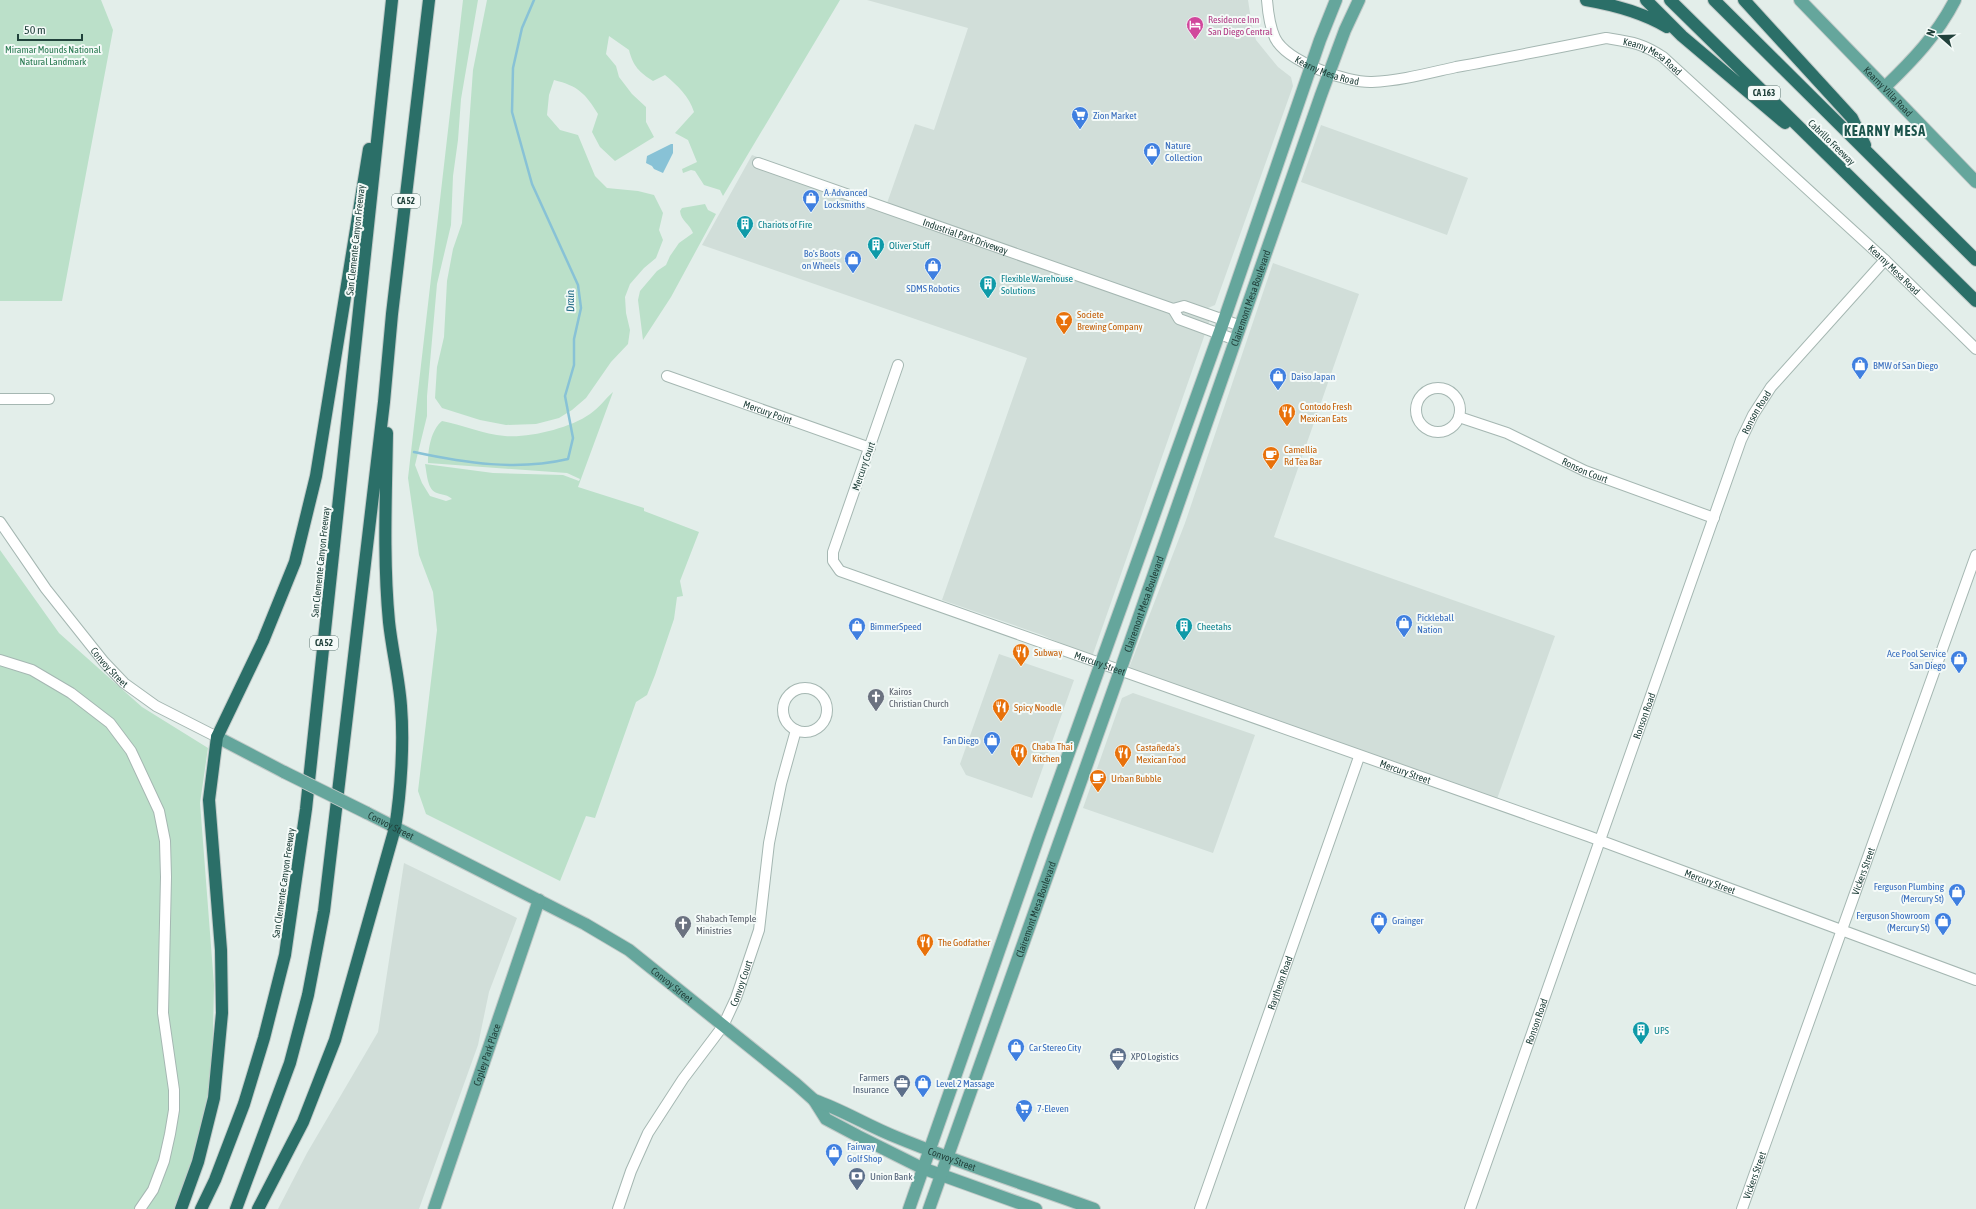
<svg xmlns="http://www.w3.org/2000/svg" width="1976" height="1209" viewBox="0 0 1976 1209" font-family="'Asap Condensed',sans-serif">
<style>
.built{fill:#d1ded9}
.green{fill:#bbe0c9}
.water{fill:#88c2d6}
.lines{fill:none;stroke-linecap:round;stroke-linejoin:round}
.stream{stroke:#88c2d6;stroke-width:2.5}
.minor-casing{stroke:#a5b7b2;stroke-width:12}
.major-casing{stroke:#c1cac8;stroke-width:14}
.highway-casing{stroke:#c1cac8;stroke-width:14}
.minor{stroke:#fff;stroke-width:10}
.major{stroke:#65a69c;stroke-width:12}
.highway{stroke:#2b6f68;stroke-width:12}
.major-bridge-casing{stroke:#c1cac8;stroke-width:14;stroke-linecap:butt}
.major-bridge{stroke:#65a69c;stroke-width:12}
.labels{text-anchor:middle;stroke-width:4;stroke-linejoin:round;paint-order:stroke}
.shield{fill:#f4faf8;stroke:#607874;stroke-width:1}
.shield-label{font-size:9px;font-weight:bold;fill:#21413b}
.hotel-label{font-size:10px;fill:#b23c85;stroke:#f4faf8;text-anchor:start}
.park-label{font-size:10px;fill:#297a51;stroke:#f4faf8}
.street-label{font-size:10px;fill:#21413b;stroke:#f4faf8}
.shop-label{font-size:10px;fill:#366cbe;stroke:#f4faf8;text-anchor:start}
.culture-label{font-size:10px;fill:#0d838f;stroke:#f4faf8;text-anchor:start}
.food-label{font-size:10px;fill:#c56008;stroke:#f4faf8;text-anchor:start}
.worship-label{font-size:10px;fill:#5b616d;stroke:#f4faf8;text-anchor:start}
.service-label{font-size:10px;fill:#4e5e75;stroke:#f4faf8;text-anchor:start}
.water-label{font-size:11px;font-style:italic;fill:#176481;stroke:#f4faf8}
.district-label{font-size:14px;font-weight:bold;letter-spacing:1px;fill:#1c544c;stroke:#f4faf8}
</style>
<rect width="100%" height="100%" fill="#e3eeea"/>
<path class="built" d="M867,0H1248L1252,26L1256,40L1278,67L1291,77L1293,86L1215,305L1208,308L1213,311L1092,657L1042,635L942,600L1027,358L702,245L752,155L886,206L915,124L934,130L968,28Z
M1321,125L1468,178L1447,235L1301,182Z
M1273,263L1359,294L1274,537L1555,636L1497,799L1129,668L1185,523Z
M999,654L1074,680L1032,798L966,775L960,764Z
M1133,693L1255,735L1213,853L1083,808L1122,698Z
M404,863L517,918L489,992L478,1045L419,1209H278L307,1153L378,1032Z"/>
<path class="green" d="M0,0H101L113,30L62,301H0Z
M463,0H478L461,99L458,140L453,176L451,225L437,284L427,396V416L415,465L422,483L430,496L446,501L452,499C448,495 443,495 437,493C427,490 427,473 425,464L493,473L563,475L579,481L580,479L567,473L428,463C428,449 431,430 442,421C463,425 483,434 505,436C530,438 570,428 590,414C599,408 605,399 613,392L578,487L644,508V511L699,532L680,581L683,596L677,597L674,619L655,675L647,695L636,702L595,818L586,816L560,881L426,814L418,791L437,630L433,592L419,555L408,478Z
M487,0H840L723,196L720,190L704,185L695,171L691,170L683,173L682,169L697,162L688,140L675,133L694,112C689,96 678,86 665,75L653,81C639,72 633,66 629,50L609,36L606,54L616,66L619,77L632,94L646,107V122L654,137L615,161L600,147L592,132L598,114C585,93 578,86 554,80L549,95L547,115L560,130L578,135L595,176L607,188L638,191L654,195L663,213L659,230L663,240L656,258L644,268L630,284L625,297L626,313L630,330L628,344L611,362L586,398L572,410L559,418L536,424L506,425L480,420L442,408L435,398L437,367L444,337L447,281L453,249L462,223L473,70Z
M705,204L708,210L716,214L671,297L643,340L638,300L640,291L657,271L666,265L670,256L679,243L693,233C690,224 681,221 680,211L682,208Z
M0,550L59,633L142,707L208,748L200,803L214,985L212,1079L187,1179L174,1209H0Z"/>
<path class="water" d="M671,144H673V153L663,173L654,169L652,166L646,163L647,156Z"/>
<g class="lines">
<path class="stream" d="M414,452C465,463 517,471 568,459L573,438L565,396L574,365V339L581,308L578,285L532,184L512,112L513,68L522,28L534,0"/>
<defs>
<g id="minor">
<path id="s1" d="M1267,0C1268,13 1270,27 1275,38C1287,62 1347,83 1372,82C1400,81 1429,73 1456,67C1506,58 1556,48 1606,38C1631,42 1642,43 1663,57L1885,260L1976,349"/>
<path id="s2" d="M758,163L1173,309L1184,306L1241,326"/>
<path d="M1173,309L1179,319L1236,340"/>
<path id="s3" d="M898,365L833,552V561L840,571L1588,836L1976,980"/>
<path id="s4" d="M667,376L870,448"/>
<circle cx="1438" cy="410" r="22"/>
<path d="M0,399H49"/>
<path id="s5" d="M1459,417L1507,433L1585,471L1714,518"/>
<path id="s6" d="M0,522L46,589L104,662L124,683L156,706L217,737"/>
<path d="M0,660L32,670L71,693L110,723L131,751L159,811L165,841L166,877L163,1013L174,1090V1110L170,1134L164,1161L153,1190L140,1209"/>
<circle cx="805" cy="710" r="22"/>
<path id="s7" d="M618,1209L631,1171L648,1133L683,1079L723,1026L736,998L759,930L769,843L781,784L796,730"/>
<path id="s8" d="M1200,1209L1359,757"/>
<path id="s9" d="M1470,1209L1741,440L1753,415L1771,387L1885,260"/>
<path id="s10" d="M1742,1209L1976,555"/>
</g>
<g id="major">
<path id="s11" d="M1800,0L1976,182"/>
<path d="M1885,87C1913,60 1937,35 1955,0"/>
<path d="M217,737L284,772"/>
<path id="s12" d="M367,813L585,924L629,950L796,1084L814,1100L826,1119L858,1136L922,1168L1036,1209"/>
<path id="s13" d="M814,1100C843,1110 868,1126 896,1137C961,1164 1028,1185 1094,1209"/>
<path id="s14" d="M434,1209L539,900"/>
<path d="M909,1209L1039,836L1224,320L1320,40L1336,0"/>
<path id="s15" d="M929,1209L1120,671L1321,95L1345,30L1359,0"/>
</g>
<path id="highway" d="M1586,0C1615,5 1642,12 1667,27
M1646,0L1682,36L1785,123
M1670,0L1976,301
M1714,0L1976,260
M1744,0L1852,118L1865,145
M181,1209L198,1162L214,1098L222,1013L221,950L209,800L217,737L263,641L295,562L316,476L369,149
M201,1209L215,1180L244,1104L264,1038L285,955L306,809L392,0
M236,1209L290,1063L308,995L324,911L384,402L392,314L429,0
M258,1209L303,1122L335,1040L395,828C401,791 404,743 401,706C399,678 392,650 389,622C383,559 386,496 387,433"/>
</defs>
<use href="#minor" class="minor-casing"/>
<use href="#major" class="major-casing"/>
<use href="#highway" class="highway-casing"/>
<use href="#minor" class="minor"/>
<use href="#major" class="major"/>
<use href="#highway" class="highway"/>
<defs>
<path id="major-bridge" d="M284,772L367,813"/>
</defs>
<use href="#major-bridge" class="major-bridge-casing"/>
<use href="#major-bridge" class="major-bridge"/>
</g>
<defs>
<symbol id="hotel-pin" viewBox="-11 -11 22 30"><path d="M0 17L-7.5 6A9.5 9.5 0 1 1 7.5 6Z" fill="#d1479c" stroke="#f4faf8"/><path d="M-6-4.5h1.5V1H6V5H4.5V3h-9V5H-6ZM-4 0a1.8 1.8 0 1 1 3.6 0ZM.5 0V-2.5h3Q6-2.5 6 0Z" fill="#fff"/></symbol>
<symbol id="supermarket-pin" viewBox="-11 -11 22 30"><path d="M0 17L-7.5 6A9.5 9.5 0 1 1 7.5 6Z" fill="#3f7fe0" stroke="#f4faf8"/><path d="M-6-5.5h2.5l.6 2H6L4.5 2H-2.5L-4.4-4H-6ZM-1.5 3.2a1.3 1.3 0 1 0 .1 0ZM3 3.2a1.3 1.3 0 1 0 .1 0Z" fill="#fff"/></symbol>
<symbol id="shop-pin" viewBox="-11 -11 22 30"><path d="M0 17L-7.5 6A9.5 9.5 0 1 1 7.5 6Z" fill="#3f7fe0" stroke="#f4faf8"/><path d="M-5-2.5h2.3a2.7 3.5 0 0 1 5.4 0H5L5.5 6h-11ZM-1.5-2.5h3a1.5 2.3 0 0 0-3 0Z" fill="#fff"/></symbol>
<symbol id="building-pin" viewBox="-11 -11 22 30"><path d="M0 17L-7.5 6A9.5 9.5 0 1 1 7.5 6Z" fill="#0f9aa8" stroke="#f4faf8"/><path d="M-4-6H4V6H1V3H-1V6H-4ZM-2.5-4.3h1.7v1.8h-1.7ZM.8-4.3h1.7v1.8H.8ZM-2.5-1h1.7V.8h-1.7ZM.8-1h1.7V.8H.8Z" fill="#fff"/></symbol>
<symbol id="bar-pin" viewBox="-11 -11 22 30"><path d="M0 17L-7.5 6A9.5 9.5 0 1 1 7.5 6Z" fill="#e8710a" stroke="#f4faf8"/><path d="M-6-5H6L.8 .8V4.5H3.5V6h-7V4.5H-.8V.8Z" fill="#fff"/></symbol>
<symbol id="restaurant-pin" viewBox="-11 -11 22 30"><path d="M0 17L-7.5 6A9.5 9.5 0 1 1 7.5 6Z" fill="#e8710a" stroke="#f4faf8"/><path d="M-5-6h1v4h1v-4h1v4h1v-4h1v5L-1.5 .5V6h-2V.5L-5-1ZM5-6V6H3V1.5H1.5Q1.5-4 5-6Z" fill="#fff"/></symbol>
<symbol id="cafe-pin" viewBox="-11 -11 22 30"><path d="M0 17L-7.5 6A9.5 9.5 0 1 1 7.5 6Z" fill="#e8710a" stroke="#f4faf8"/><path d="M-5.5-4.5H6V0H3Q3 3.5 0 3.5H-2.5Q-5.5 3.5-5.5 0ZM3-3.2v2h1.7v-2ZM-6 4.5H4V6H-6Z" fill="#fff"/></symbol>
<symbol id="church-pin" viewBox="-11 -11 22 30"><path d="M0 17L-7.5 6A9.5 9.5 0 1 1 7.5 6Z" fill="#6b7280" stroke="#f4faf8"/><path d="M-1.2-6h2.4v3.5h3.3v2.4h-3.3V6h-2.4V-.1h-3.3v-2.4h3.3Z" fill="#fff"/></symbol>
<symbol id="office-pin" viewBox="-11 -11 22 30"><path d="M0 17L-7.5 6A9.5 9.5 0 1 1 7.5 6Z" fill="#5c6f8a" stroke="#f4faf8"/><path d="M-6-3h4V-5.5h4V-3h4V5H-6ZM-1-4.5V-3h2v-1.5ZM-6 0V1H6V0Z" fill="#fff"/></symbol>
<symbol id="bank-pin" viewBox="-11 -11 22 30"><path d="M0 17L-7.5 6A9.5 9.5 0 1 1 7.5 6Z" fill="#5c6f8a" stroke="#f4faf8"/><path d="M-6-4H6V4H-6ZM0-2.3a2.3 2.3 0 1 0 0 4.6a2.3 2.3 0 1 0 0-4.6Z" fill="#fff"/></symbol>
</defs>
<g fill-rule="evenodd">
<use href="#hotel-pin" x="1185" y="15" width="20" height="27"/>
<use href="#supermarket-pin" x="1070" y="105" width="20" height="27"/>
<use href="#shop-pin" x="1142" y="141" width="20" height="27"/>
<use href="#shop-pin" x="801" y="188" width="20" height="27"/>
<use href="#building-pin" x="735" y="214" width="20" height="27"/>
<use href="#building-pin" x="866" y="235" width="20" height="27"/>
<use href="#shop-pin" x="843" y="249" width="20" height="27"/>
<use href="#shop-pin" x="923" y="256" width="20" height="27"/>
<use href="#building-pin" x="978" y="274" width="20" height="27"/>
<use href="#bar-pin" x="1054" y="310" width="20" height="27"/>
<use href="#shop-pin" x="1850" y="355" width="20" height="27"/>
<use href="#shop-pin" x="1268" y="366" width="20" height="27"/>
<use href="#restaurant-pin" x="1277" y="402" width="20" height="27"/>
<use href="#cafe-pin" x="1261" y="445" width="20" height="27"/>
<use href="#shop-pin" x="1394" y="613" width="20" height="27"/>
<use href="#shop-pin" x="847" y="616" width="20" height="27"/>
<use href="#building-pin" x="1174" y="616" width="20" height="27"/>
<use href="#restaurant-pin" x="1011" y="642" width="20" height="27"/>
<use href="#shop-pin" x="1949" y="649" width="20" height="27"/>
<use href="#church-pin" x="866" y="687" width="20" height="27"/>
<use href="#restaurant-pin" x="991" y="697" width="20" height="27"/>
<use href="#shop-pin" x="982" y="730" width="20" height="27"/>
<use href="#restaurant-pin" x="1009" y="742" width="20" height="27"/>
<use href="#restaurant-pin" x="1113" y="743" width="20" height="27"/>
<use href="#cafe-pin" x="1088" y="768" width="20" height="27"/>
<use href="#shop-pin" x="1947" y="882" width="20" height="27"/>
<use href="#shop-pin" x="1369" y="910" width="20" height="27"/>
<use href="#shop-pin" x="1933" y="911" width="20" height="27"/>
<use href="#church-pin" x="673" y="914" width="20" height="27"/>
<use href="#restaurant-pin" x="915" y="932" width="20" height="27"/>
<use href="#building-pin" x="1631" y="1020" width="20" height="27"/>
<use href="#shop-pin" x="1006" y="1037" width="20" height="27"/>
<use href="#office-pin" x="1108" y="1046" width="20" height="27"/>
<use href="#office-pin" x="892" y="1073" width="20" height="27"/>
<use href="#shop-pin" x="913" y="1073" width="20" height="27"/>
<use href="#supermarket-pin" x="1014" y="1098" width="20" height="27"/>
<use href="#shop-pin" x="824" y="1142" width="20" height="27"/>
<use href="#bank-pin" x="847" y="1166" width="20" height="27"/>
</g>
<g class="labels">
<g class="shield">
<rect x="1748" y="86" width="32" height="14" rx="3"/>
<rect x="392" y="194" width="28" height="14" rx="3"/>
<rect x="310" y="636" width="28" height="14" rx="3"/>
</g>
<g class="shield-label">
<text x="1764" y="96">CA 163</text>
<text x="406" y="204">CA 52</text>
<text x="324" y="646">CA 52</text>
</g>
<g class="hotel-label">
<text x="1208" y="23">Residence Inn<tspan x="1208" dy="12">San Diego Central</tspan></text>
</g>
<g class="park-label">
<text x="53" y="53">Miramar Mounds National<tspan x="53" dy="12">Natural Landmark</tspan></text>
</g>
<g class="street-label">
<text dy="4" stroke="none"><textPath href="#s1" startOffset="438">Kearny Mesa Road</textPath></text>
<text dy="4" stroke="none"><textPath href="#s1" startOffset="102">Kearny Mesa Road</textPath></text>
<text dy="4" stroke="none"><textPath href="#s11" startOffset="127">Kearny Villa Road</textPath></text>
<text transform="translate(1832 142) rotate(44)" y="4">Cabrillo Freeway</text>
<text dy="4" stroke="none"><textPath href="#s2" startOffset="220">Industrial Park Driveway</textPath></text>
<text transform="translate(355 240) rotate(-84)" y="4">San Clemente Canyon Freeway</text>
<text dy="4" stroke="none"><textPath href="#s1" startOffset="762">Kearny Mesa Road</textPath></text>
<text dy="4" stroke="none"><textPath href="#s15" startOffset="966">Clairemont Mesa Boulevard</textPath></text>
<text dy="4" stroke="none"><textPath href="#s4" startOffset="107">Mercury Point</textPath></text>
<text dy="4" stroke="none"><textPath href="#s9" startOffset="847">Ronson Road</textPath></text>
<text transform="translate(863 466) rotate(-71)" y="4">Mercury Court</text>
<text dy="4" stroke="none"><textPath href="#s5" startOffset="137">Ronson Court</textPath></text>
<text transform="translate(320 562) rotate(-84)" y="4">San Clemente Canyon Freeway</text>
<text dy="4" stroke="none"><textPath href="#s15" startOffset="642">Clairemont Mesa Boulevard</textPath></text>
<text dy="4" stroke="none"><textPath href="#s3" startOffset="495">Mercury Street</textPath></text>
<text dy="4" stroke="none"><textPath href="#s6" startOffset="182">Convoy Street</textPath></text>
<text dy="4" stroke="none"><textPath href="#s9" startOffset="523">Ronson Road</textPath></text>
<text dy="4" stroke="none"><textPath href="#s3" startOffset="819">Mercury Street</textPath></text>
<text dy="4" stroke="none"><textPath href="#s12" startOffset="27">Convoy Street</textPath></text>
<text dy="4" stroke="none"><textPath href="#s10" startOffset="359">Vickers Street</textPath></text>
<text dy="4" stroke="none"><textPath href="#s3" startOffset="1143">Mercury Street</textPath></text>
<text transform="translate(283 883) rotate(-82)" y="4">San Clemente Canyon Freeway</text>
<text dy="4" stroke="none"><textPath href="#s15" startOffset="318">Clairemont Mesa Boulevard</textPath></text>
<text dy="4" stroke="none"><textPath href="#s7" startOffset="259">Convoy Court</textPath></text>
<text dy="4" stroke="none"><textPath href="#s8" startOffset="240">Raytheon Road</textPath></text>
<text dy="4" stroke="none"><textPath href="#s12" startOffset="351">Convoy Street</textPath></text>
<text dy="4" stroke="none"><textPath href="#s9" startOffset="199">Ronson Road</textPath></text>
<text dy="4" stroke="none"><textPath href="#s14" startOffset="163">Copley Park Place</textPath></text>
<text dy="4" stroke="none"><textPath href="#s13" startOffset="150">Convoy Street</textPath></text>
<text dy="4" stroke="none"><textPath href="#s10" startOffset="36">Vickers Street</textPath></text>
</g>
<g class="shop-label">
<text x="1093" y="119">Zion Market</text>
<text x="1165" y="149">Nature<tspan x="1165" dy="12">Collection</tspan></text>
<text x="824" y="196">A-Advanced<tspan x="824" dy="12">Locksmiths</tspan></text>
<text x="840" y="257" text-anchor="end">Bo's Boots<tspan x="840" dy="12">on Wheels</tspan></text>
<text x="933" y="292" text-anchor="middle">SDMS Robotics</text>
<text x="1873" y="369">BMW of San Diego</text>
<text x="1291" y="380">Daiso Japan</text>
<text x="1417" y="621">Pickleball<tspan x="1417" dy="12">Nation</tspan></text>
<text x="870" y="630">BimmerSpeed</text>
<text x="1946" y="657" text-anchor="end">Ace Pool Service<tspan x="1946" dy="12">San Diego</tspan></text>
<text x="979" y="744" text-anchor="end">Fan Diego</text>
<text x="1944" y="890" text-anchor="end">Ferguson Plumbing<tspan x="1944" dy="12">(Mercury St)</tspan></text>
<text x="1930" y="919" text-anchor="end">Ferguson Showroom<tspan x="1930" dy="12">(Mercury St)</tspan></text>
<text x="1392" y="924">Grainger</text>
<text x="1029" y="1051">Car Stereo City</text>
<text x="936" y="1087">Level 2 Massage</text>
<text x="1037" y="1112">7-Eleven</text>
<text x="847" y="1150">Fairway<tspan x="847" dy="12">Golf Shop</tspan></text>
</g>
<g class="culture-label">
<text x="758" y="228">Chariots of Fire</text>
<text x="889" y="249">Oliver Stuff</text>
<text x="1001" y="282">Flexible Warehouse<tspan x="1001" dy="12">Solutions</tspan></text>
<text x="1197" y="630">Cheetahs</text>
<text x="1654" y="1034">UPS</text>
</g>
<g class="food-label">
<text x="1077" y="318">Societe<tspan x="1077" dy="12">Brewing Company</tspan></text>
<text x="1300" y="410">Contodo Fresh<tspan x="1300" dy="12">Mexican Eats</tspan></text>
<text x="1284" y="453">Camellia<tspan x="1284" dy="12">Rd Tea Bar</tspan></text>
<text x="1034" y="656">Subway</text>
<text x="1014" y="711">Spicy Noodle</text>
<text x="1032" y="750">Chaba Thai<tspan x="1032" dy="12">Kitchen</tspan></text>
<text x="1136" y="751">Castañeda's<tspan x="1136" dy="12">Mexican Food</tspan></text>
<text x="1111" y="782">Urban Bubble</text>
<text x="938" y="946">The Godfather</text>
</g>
<g class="worship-label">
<text x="889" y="695">Kairos<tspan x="889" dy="12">Christian Church</tspan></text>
<text x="696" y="922">Shabach Temple<tspan x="696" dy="12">Ministries</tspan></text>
</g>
<g class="service-label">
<text x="1131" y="1060">XPO Logistics</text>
<text x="889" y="1081" text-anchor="end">Farmers<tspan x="889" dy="12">Insurance</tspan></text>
<text x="870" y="1180">Union Bank</text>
</g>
<g class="water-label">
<text transform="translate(570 301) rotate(-91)" y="4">Drain</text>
</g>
<g class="district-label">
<text x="1885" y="136">KEARNY MESA</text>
</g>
</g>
<g transform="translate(1940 36) rotate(290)" stroke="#f4faf8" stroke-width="3" paint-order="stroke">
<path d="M0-3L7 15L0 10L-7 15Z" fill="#21413b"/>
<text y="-6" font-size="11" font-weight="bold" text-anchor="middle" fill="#21413b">N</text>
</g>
<path d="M18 34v6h64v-6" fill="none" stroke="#21413b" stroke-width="2"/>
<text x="24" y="34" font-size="12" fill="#21413b" stroke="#f4faf8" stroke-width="3" paint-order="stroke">50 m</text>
</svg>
